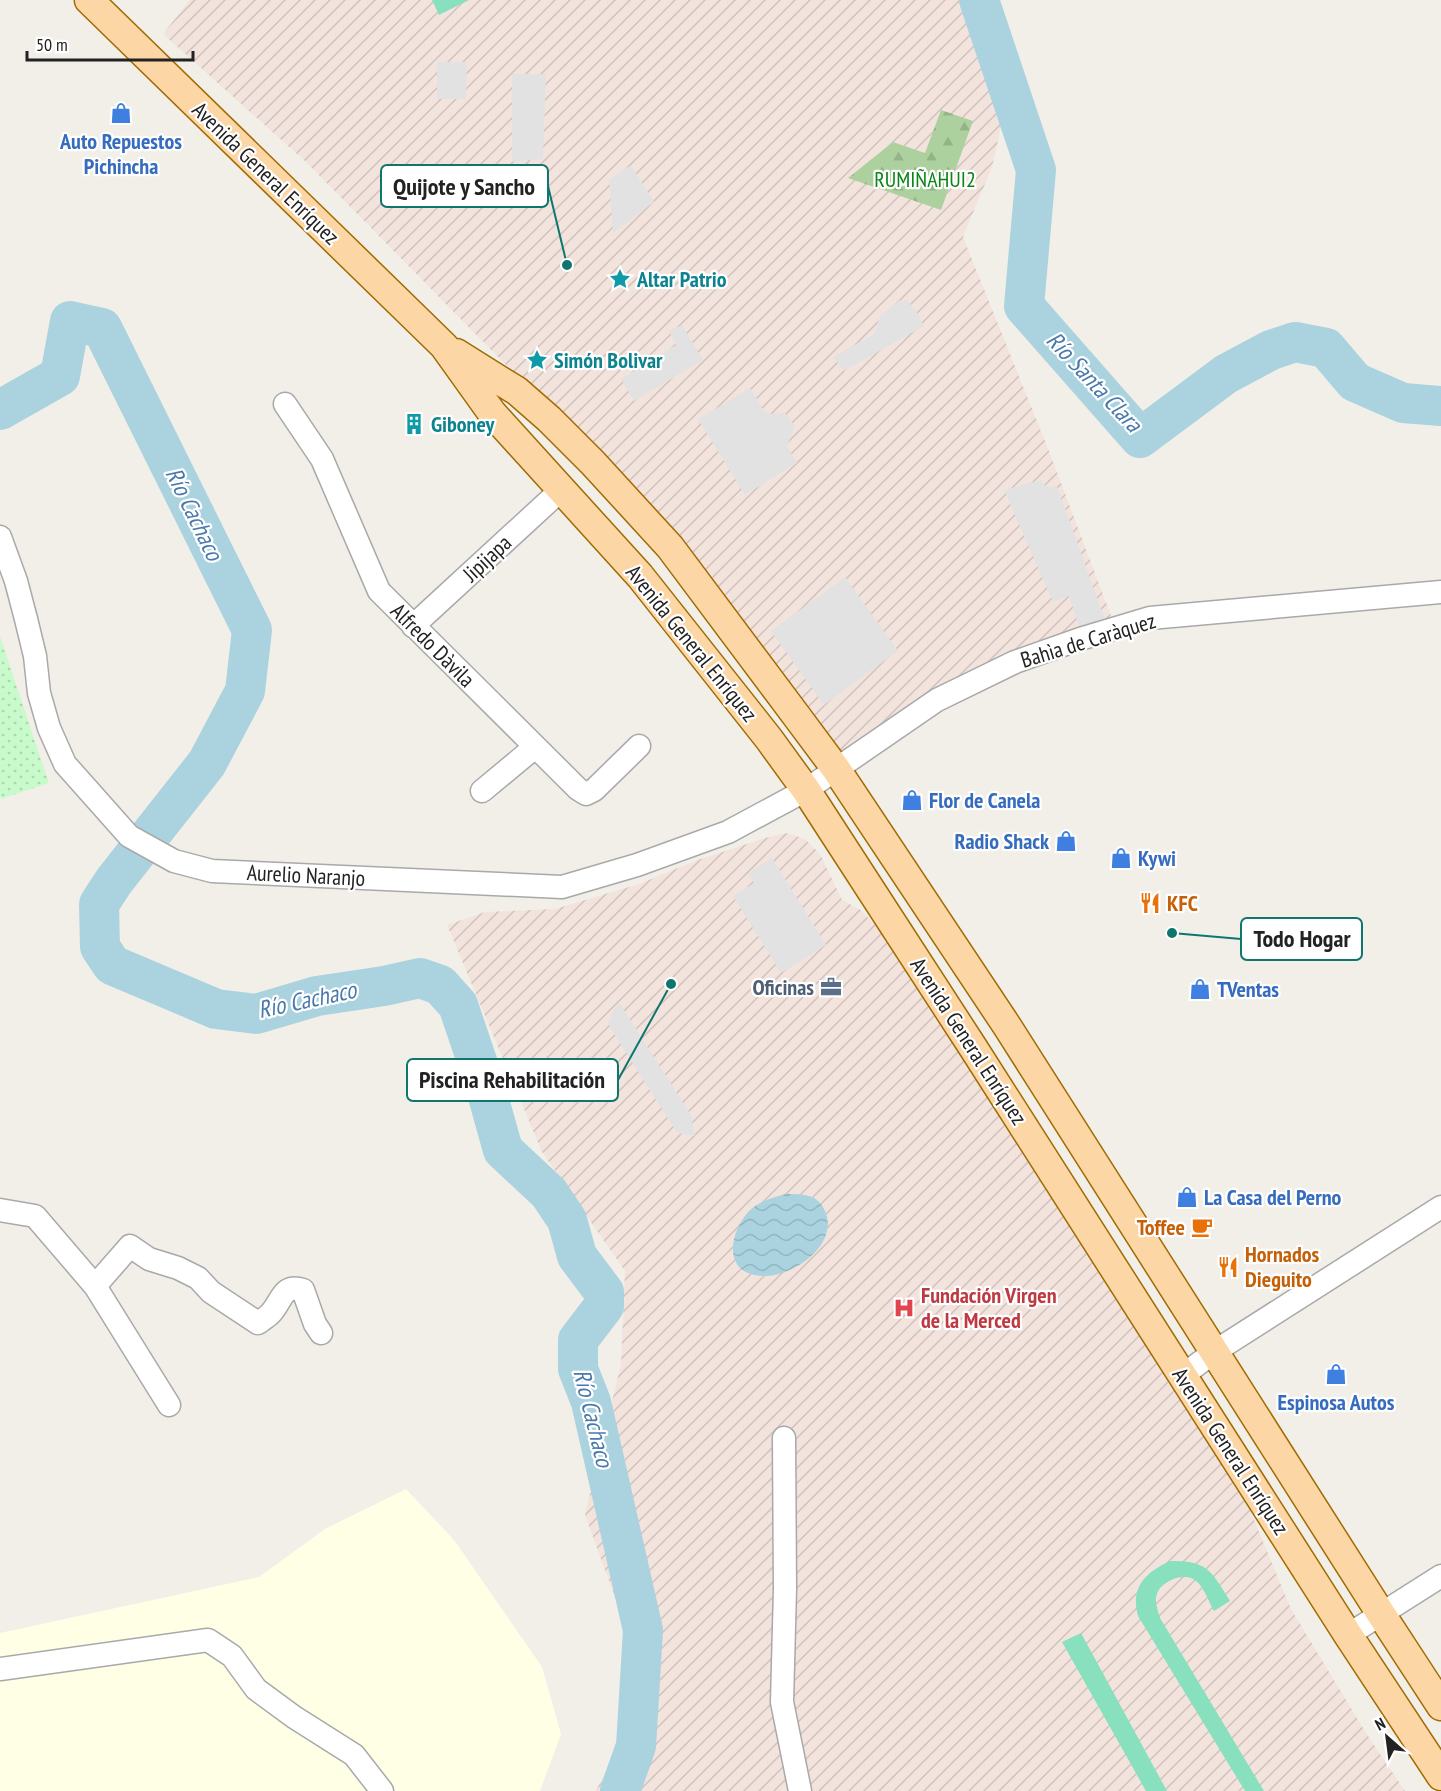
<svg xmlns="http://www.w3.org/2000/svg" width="1441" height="1791" viewBox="0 0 1441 1791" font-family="'PT Sans Narrow',sans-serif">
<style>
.education{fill:#ffffe5}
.military{fill:url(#military-furrows)}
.forest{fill:url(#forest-firs)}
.park{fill:url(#park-dots)}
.pitch{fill:#88e0be}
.parking{fill:#e2e2e2}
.water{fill:url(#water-waves)}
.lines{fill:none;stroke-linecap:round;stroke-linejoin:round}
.river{stroke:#aad3df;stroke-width:40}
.minor-casing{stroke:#a9a9a9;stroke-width:25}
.major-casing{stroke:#a06b00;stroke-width:31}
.minor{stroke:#fff;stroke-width:22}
.major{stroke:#fcd6a4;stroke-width:28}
.labels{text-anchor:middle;stroke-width:4.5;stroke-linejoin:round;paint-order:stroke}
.shop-label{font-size:22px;font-weight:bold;fill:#366cbe;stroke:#fff;text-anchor:start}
.street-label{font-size:22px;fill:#222;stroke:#fff}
.park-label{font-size:22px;fill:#0c8416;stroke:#fff}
.culture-label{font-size:22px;font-weight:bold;fill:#0d838f;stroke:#fff;text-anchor:start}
.food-label{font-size:22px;font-weight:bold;fill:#c56008;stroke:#fff;text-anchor:start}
.service-label{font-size:22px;font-weight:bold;fill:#4e5e75;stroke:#fff;text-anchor:end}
.health-label{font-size:22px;font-weight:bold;fill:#be3a42;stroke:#fff;text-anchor:start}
.water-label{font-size:24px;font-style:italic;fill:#4a7aab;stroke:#fff}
.leader{fill:none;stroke:#0f766e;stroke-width:2}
.callout-dot{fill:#0f766e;stroke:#fff;stroke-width:2}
.callout{fill:#fff;stroke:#0f766e;stroke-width:2}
.callout-label{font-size:24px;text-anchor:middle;font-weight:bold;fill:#222}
</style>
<defs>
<pattern id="military-furrows" width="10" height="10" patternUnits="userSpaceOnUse" patternTransform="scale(1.5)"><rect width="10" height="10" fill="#f3e3dd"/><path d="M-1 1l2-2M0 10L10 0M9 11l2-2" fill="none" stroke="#d0c2bd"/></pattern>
<pattern id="forest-firs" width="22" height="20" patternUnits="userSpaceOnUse" patternTransform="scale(1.5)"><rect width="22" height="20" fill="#add19e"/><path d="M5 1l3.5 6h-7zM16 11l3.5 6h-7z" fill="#95b388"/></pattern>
<pattern id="park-dots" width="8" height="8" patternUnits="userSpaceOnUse" patternTransform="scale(1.5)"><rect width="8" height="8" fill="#c8facc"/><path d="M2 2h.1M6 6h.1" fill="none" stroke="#acd6af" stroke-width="1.8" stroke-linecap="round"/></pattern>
<pattern id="water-waves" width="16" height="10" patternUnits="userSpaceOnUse" patternTransform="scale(1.5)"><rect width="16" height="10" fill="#aad3df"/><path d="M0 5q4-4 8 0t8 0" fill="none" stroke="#92b5bf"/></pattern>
</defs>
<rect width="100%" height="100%" fill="#f2efe9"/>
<path class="education" d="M406,1489L454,1540L542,1667L561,1734L540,1791H0V1633L259,1577L325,1529Z"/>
<path class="military" d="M190,0H961L969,32L1002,123L992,167L963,237L1049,451L1113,621L1000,656L956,678L838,757L581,441L306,162L163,34Z
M787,833L805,839L820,854L842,900L861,910L877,927L932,1009L972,1074L1073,1229L1135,1329L1242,1491L1291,1609L1366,1733L1405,1791H596L617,1748L625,1625L585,1515L621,1364L625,1271L542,1152L447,925L485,912L555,909L639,884L695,861L765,838Z"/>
<path class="forest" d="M941,110L973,121L941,210L848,178L893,142L925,153Z"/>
<path class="park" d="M0,636L49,783L1,799L0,796Z"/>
<path class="pitch" d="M432,0H469L439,15Z
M1170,1561C1208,1560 1212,1572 1230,1601L1214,1611C1209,1602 1203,1584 1193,1579C1181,1573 1161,1582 1157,1594C1154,1602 1158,1610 1160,1618L1264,1791H1245L1138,1616C1130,1587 1146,1572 1170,1561Z
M1081,1633L1167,1791H1146L1062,1642Z"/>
<path class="parking" d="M437,62H467L466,99H437Z
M512,74H546L543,159L512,162Z
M631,165L654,202L613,233L609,180Z
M900,300L908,301L918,314L924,326L844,371L833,357L874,334L880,316Z
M682,325L703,360L634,401L621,379L676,345L669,331Z
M750,388L764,411L772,414L785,413L795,426L787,446L797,463L745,495L698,419Z
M1041,480L1046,487L1057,486L1105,620L1081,632L1069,596L1053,602L1004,490Z
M845,577L898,651L824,705L771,631Z
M772,858L826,945L781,973L733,896L754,883L748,873Z
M620,1004L691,1115L695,1136L677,1133L608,1024L614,1008Z"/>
<path class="water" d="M786,1194C794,1194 802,1194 809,1196C817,1198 822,1204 825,1211C840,1245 792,1278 762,1276C722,1274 729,1233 749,1211C758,1202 774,1197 786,1194Z"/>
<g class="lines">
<path class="river" d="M979,0L1036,170L1024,306L1140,438L1226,374L1271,350L1295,342L1326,348L1355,382L1403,403L1441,406
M0,410L60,376L70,321L102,328L252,630L245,691L207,763L114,881L99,904L100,947L112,965L216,1009L256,1014L317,996L384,986L420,978L440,985L458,1005L484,1082L503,1150L549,1193L567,1220L577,1256L604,1292V1306L578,1340V1369L591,1402L643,1630L636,1746L620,1791"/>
<defs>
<path id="minor" d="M285,404L322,459L379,591L578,789L586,794L594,790L639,746
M0,537L16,581L26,619L35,656L39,693L49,728L65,764L129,836L174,861L212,871L562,887L637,865L728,832L806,790L937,700L1015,662L1080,639L1150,618L1441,592
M413,626L562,489
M482,791L535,747
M0,1210L35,1216L95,1286L169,1405
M95,1286L130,1246L149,1259L178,1268L198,1278L211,1292L258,1323C262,1320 267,1317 270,1314C282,1302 282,1283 303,1290L315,1324L321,1333
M1182,1376L1214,1352L1441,1207
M784,1438L785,1589L782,1702L800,1791
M1348,1635L1441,1576
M0,1669L208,1640L232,1656L256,1689L294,1717L354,1755L382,1791"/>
<path id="major" d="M89,0L444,346L492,413L640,576L769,739L806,790L974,1049L1348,1635L1441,1776
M456,353L517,391L549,419L593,463L670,547L798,718L836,769L1007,1026L1381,1614L1441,1706"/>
</defs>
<use href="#minor" class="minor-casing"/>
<use href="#major" class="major-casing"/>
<use href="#minor" class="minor"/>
<use href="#major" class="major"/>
</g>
<defs>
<symbol id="shop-bare" viewBox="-9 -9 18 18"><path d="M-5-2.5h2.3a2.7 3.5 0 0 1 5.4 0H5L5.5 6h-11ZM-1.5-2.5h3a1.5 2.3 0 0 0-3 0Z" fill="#3f7fe0" stroke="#fff" stroke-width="2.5" paint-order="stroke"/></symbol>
<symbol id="sight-bare" viewBox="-9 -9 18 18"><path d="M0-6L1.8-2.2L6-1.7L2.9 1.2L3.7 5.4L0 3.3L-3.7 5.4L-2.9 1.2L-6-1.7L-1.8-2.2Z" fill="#0f9aa8" stroke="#fff" stroke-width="2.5" paint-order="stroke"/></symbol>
<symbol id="building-bare" viewBox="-9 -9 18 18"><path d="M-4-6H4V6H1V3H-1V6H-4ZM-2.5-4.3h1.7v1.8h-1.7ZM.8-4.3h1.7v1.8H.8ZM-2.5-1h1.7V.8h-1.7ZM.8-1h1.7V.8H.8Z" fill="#0f9aa8" stroke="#fff" stroke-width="2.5" paint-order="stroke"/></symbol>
<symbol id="restaurant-bare" viewBox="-9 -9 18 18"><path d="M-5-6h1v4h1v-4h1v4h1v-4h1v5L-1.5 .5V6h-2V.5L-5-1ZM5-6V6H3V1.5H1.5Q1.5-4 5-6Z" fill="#e8710a" stroke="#fff" stroke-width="2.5" paint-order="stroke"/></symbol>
<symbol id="office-bare" viewBox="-9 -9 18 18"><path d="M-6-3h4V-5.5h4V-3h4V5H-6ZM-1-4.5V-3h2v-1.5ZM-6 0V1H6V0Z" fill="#5c6f8a" stroke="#fff" stroke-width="2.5" paint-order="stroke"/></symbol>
<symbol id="cafe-bare" viewBox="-9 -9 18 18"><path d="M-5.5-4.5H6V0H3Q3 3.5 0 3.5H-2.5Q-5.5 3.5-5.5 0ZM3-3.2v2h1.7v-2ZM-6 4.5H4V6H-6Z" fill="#e8710a" stroke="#fff" stroke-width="2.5" paint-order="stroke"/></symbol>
<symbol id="hospital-bare" viewBox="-9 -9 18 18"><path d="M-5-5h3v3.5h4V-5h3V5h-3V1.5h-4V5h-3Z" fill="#e0444e" stroke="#fff" stroke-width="2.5" paint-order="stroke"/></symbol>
</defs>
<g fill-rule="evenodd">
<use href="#shop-bare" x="106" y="98" width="30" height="30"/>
<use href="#sight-bare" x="605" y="264" width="30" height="30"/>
<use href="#sight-bare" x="522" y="345" width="30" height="30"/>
<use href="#building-bare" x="399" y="409" width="30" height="30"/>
<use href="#shop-bare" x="897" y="785" width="30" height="30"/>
<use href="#shop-bare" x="1051" y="826" width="30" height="30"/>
<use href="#shop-bare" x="1106" y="843" width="30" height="30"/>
<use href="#restaurant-bare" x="1135" y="888" width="30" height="30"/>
<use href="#office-bare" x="816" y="972" width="30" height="30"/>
<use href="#shop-bare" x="1185" y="974" width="30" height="30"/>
<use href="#shop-bare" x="1172" y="1182" width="30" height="30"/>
<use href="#cafe-bare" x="1187" y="1212" width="30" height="30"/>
<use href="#restaurant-bare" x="1213" y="1252" width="30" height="30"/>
<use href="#hospital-bare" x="889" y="1293" width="30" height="30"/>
<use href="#shop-bare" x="1321" y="1359" width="30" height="30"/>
</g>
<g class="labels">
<g class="shop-label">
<text x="121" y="149" text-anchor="middle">Auto Repuestos<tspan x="121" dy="25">Pichincha</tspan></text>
<text x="929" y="808">Flor de Canela</text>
<text x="1049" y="849" text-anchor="end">Radio Shack</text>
<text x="1138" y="866">Kywi</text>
<text x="1217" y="997">TVentas</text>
<text x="1204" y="1205">La Casa del Perno</text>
<text x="1336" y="1410" text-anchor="middle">Espinosa Autos</text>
</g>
<g class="street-label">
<text transform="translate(266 173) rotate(44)" y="8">Avenida General Enríquez</text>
<text transform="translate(487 558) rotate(-43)" y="8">Jipijapa</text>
<text transform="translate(1088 640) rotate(-17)" y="8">Bahìa de Caràquez</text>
<text transform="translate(692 643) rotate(51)" y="8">Avenida General Enríquez</text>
<text transform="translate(433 645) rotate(45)" y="8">Alfredo Dàvila</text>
<text transform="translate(306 875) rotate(3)" y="8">Aurelio Naranjo</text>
<text transform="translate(969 1041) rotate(57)" y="8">Avenida General Enríquez</text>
<text transform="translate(1231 1451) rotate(57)" y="8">Avenida General Enríquez</text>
</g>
<g class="park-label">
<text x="925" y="187">RUMIÑAHUI2</text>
</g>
<g class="culture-label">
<text x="637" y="287">Altar Patrio</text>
<text x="554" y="368">Simón Bolivar</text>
<text x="431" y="432">Giboney</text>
</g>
<g class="food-label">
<text x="1167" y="911">KFC</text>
<text x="1185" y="1235" text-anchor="end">Toffee</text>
<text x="1245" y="1262">Hornados<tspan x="1245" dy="25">Dieguito</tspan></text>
</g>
<g class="service-label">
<text x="814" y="995">Oficinas</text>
</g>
<g class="health-label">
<text x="921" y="1303">Fundación Virgen<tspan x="921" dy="25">de la Merced</tspan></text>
</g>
<g class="water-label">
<text transform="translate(1094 382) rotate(47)" y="8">Río Santa Clara</text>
<text transform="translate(194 514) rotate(64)" y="8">Río Cachaco</text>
<text transform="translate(307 1000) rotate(-12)" y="8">Río Cachaco</text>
<text transform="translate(593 1418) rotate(76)" y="8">Río Cachaco</text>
</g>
</g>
<path class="leader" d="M567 265L548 186M1172 933L1241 939M671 984L618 1080"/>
<g class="callout-dot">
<circle cx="567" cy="265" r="6"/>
<circle cx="1172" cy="933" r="6"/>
<circle cx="671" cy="984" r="6"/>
</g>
<g class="callout">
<rect x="381" y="165" width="167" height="42" rx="6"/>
<rect x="1241" y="918" width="121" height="42" rx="6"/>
<rect x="407" y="1059" width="211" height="42" rx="6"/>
</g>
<g class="callout-label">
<text x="464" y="195">Quijote y Sancho</text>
<text x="1302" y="947">Todo Hogar</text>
<text x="512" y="1088">Piscina Rehabilitación</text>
</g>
<g transform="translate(1387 1737) rotate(332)" stroke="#ffffff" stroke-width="4.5" paint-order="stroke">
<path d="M0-4.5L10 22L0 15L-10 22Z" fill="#222222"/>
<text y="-9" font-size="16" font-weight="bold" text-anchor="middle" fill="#222222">N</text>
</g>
<path d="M27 51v9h166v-9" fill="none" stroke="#222222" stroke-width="3"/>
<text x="36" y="51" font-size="18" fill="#222222" stroke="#ffffff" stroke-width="4.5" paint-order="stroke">50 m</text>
</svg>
